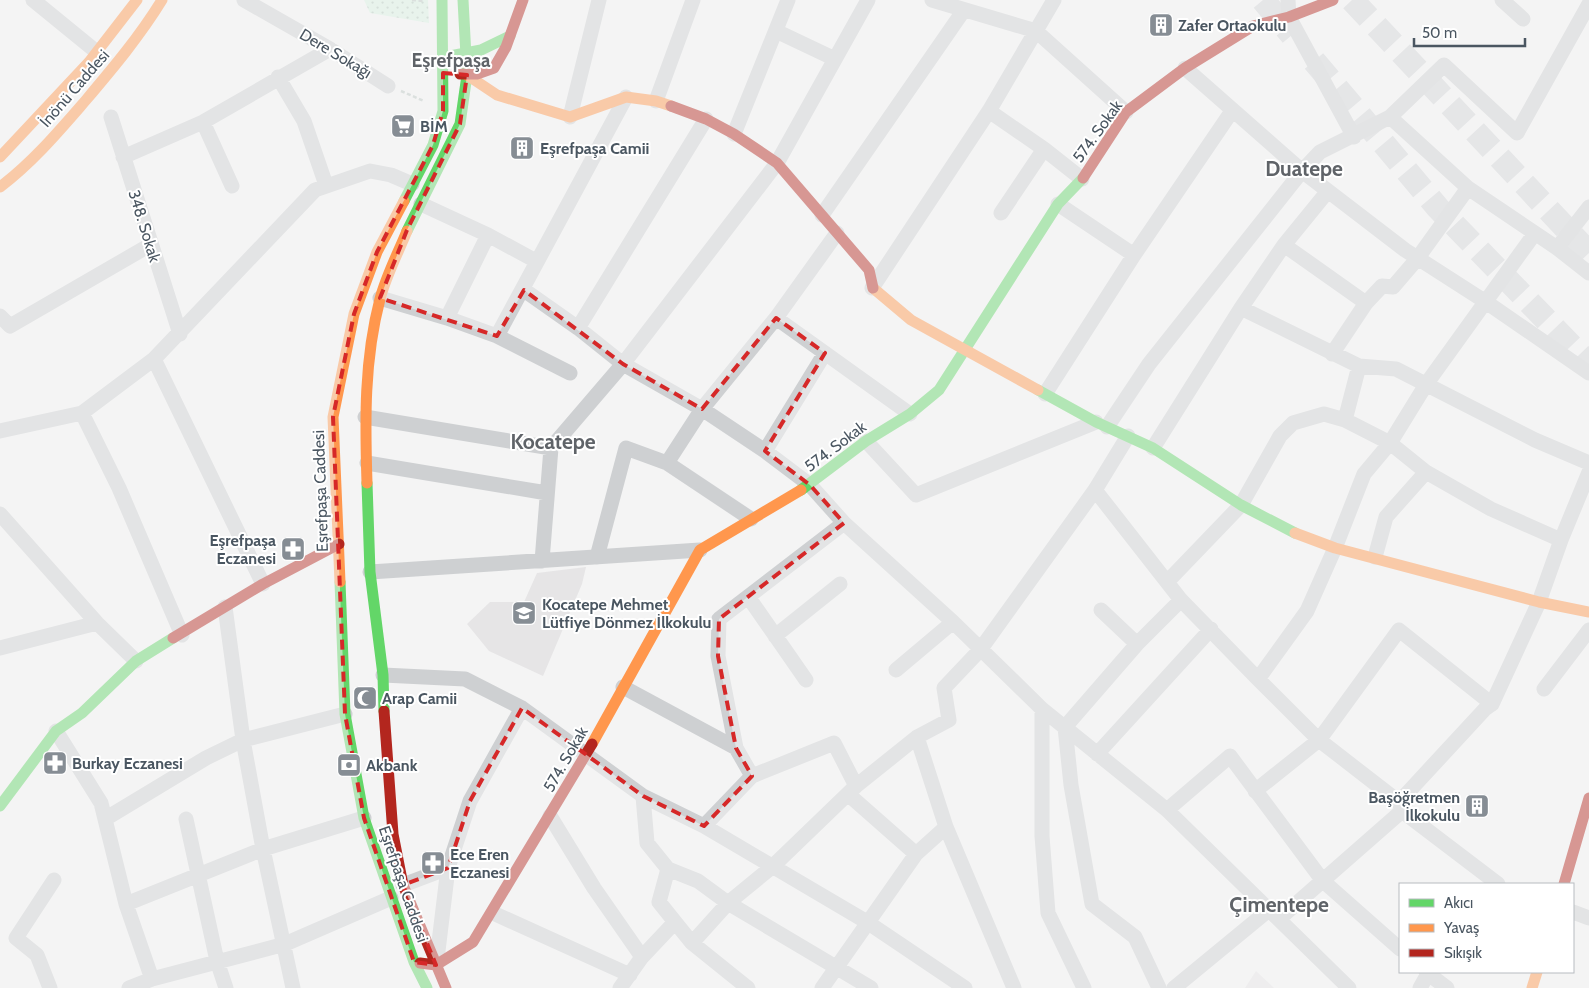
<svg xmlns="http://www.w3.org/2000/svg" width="1589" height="988" viewBox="0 0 1589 988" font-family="Cabin,sans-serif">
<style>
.education{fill:#e6e5e6}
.park{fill:url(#park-dots)}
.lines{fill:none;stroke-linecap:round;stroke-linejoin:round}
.primary-tunnel{stroke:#d2d4d7;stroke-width:24;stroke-dasharray:24 12;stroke-linecap:butt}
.path{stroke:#bcc7c4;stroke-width:2.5;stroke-dasharray:4 2.5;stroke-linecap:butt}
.street{stroke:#ced0d2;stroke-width:15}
.fast{stroke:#63d668;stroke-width:11}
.slow{stroke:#ff974d;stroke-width:11}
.jam{stroke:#b3261e;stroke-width:11}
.marked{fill:none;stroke:#d62828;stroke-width:4;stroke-dasharray:10 6;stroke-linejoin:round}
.labels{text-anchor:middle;stroke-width:4;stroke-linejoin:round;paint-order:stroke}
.poi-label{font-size:16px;font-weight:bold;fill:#4a5661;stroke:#fff;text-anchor:start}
.street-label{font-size:16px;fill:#4a5661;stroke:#fff}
.quarter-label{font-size:19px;font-weight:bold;fill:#5f6368;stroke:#fff}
.district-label{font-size:21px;font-weight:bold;fill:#5f6368;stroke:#fff}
</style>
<defs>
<pattern id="park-dots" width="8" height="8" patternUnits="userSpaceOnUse" patternTransform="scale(1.25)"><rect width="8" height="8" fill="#d9f2e3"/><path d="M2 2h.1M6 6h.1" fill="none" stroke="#b2c7bb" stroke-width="1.8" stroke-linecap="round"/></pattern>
</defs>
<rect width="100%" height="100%" fill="#f4f4f4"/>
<path class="education" d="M586,567L582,584L543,676L489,651L467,624L490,602H524L537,573Z
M1256,971L1274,988H1245Z"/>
<path class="park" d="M364,0H428L429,23L370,13Z"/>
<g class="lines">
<path class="primary-tunnel" d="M1263,0L1292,35
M1352,0L1589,253
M1314,61L1438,208L1589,364"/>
<path class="path" d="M412,0L423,1
M401,91L424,101"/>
<path class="street" d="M33,0L98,53
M244,0L330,49L388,86
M932,0L1036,31L1126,112
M1288,0L1289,17L1354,137
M1502,0L1523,19
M776,31L835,59
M1185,68L1302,171L1405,250L1486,302L1589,373
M278,77L304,121L326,185
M656,101L693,0
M989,111L1044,149L1082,179
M111,117L180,334
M570,117L599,0
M1390,117L1468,188L1557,248L1589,273
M203,122L232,186
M734,134L788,0
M123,157L203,122L330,49
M421,204L488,235L536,261
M1058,204L1134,255
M1001,213L1044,149
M822,215L964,10
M1284,245L1366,303
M1557,248L1589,207
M872,288L989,111L1054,0
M524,290L578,328L623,364L702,409L765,451L810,485L844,523L953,622L1042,709L1167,810L1349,988
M380,298L447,318L497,336L570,373
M1241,308L1359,366L1396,369L1535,440L1589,463
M0,316L10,326L150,245
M447,318L488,235
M776,318L910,414
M578,328L706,119
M497,336L626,97
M1332,354L1366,303L1382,286L1393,287L1417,259L1468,188
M154,359L263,584
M1045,394L1134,255L1232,111
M82,413L119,488L182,635
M365,417L551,448
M1345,420L1359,366
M1107,427L1149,364L1302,171L1320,152L1390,117L1444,65L1517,133L1589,4
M0,431L82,413L154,359L315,190L370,171L391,175L412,184
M866,441L916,495L1096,422
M1153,448L1241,308L1284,245L1328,191
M765,451L825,353
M367,463L547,493
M667,463L702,409L776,318L837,233
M1095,490L1181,600L1258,679L1319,740L1399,802L1402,811L1498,884
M0,514L97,623L136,661
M597,557L626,448L667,463L751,519
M1375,557L1386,517L1426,472
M542,561L551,448L623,364L777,163L868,0
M370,572L700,550
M1167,582L1241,505L1280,436L1293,423L1324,414L1345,420L1390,443L1426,472L1491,509L1561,540
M749,598L806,680
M225,607L243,740L263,849L293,988
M1101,610L1137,644
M775,636L840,584
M0,648L97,623
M896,670L953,622
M383,675L465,679L522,708L643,796L704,826L867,922L965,988
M1258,679L1307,611L1335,548L1364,474L1390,443L1427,383L1535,233
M623,687L736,748L752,776
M1544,689L1589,630
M1042,709V836L1048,913L1084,988
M56,731L101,803L126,904L152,979
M917,737L946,827L1014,988
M736,748L718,656L719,619L844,523
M1097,754L1211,629
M1255,791L1319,740L1399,630L1492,704
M849,795L916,854
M643,796L647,843L668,869L698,881L728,903L871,988
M1399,802L1485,709L1492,704L1539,602L1561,540L1589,472
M1167,810L1230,756L1323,881L1400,949
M550,816L594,888L642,957
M105,819L206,758L243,740L345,714
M186,819L217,961L226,988
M704,826L752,776L834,743L856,786
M668,869L659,902L675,922
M403,885L448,868
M126,904L263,849L364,818
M1573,912L1589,918
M493,913L630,975
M1280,918L1402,811
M692,943L748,988
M437,959L448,868L470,801L522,708
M1426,972L1447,988
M50,988L37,955L16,938L54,880
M129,988L152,979L285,944L391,898
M620,988L642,957L675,922L692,943L728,903L772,867L856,786L917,737L949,720L944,688L980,650L1095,490L1128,436
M822,988L916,854L946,827
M1159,988L1135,937L1092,904L1071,785L1065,727L1137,644L1181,600
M1174,988L1270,909
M1420,988L1429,972"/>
<path class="fast" d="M450,56L481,50L510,36
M404,201L433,145L443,111L442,0
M407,231L460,124L467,75L463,0
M1038,390L1096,422L1153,448L1241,505L1295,533
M367,483L370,572L383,675L384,711
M801,490L866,441L910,414L939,390L1058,204L1083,178
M340,582L345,714L364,818L414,962L427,988
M0,806L56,731L82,713L136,661L173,638"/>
<path class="slow" d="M467,75L497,95L570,117L626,97L656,101L671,106
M0,157L89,62L137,0
M0,187C33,162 59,131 86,100C113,68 140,36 162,0
M873,288L911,320L1038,390
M367,483C365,421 364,360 380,299C386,276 398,253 407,231
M1295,533L1335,548L1539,602L1589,612
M340,582L333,417L354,314L377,252L404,201
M592,744L700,550L801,490
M1532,988L1537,972"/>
<path class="jam" d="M460,74H477L494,68L506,47L523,0
M671,106L706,119L734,134L777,163L869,270L873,288
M1083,178L1126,112L1185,68L1253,26L1289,17L1333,0
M173,638L263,584L339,544
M384,711L393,834L403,885L446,988
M1564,884L1589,798
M420,963L436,965L473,942L592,744"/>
</g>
<path d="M0 0H1589V988H0ZM443,73L467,75L460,124L407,230L380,298L497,336L524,290L623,364L702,409L776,318L825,353L765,451L810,485L844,523L719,619L718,656L736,748L752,776L704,826L643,796L522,708L470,801L448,868L403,885L436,965L414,962L364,818L345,714L333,417L354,314L377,252L433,145L443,111Z" fill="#f4f4f4" fill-opacity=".55" fill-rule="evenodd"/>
<path class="marked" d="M443,73L467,75L460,124L407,230L380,298L497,336L524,290L623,364L702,409L776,318L825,353L765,451L810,485L844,523L719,619L718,656L736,748L752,776L704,826L643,796L522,708L470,801L448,868L403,885L436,965L414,962L364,818L345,714L333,417L354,314L377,252L433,145L443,111Z"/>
<defs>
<symbol id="building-square" viewBox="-11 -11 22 22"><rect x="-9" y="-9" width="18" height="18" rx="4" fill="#868d94" stroke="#fff"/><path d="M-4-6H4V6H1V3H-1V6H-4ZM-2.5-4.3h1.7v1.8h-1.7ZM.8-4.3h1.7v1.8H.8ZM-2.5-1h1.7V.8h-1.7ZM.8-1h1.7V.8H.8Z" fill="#fff"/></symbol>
<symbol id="supermarket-square" viewBox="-11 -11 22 22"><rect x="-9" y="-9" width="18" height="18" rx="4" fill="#868d94" stroke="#fff"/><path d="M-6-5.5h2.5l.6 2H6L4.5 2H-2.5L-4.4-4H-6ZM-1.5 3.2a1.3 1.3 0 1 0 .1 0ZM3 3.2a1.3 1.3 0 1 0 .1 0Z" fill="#fff"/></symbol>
<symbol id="pharmacy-square" viewBox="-11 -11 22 22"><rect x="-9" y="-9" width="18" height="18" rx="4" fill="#868d94" stroke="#fff"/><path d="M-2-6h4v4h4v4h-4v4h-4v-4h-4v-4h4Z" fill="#fff"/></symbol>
<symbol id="school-square" viewBox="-11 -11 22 22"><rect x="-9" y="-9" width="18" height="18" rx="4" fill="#868d94" stroke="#fff"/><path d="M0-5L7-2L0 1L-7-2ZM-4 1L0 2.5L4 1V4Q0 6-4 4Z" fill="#fff"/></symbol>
<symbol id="mosque-square" viewBox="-11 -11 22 22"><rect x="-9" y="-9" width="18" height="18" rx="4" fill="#868d94" stroke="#fff"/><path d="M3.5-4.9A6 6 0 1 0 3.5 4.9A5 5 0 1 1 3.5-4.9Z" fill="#fff"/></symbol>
<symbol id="bank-square" viewBox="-11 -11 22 22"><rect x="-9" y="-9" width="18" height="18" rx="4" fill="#868d94" stroke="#fff"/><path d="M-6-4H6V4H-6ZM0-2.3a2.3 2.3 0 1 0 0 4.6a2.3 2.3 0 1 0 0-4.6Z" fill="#fff"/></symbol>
</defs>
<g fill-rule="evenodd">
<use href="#building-square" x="1147" y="11" width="28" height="28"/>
<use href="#supermarket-square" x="389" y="112" width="28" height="28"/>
<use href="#building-square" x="508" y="134" width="28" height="28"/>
<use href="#pharmacy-square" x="279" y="535" width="28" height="28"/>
<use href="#school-square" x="510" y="599" width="28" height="28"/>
<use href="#mosque-square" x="351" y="684" width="28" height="28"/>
<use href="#pharmacy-square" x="41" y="749" width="28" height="28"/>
<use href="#bank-square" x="335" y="751" width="28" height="28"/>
<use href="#building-square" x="1463" y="792" width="28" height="28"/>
<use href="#pharmacy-square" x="419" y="849" width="28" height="28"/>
</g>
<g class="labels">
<g class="poi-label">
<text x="1178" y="31">Zafer Ortaokulu</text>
<text x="420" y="132">BİM</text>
<text x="540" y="154">Eşrefpaşa Camii</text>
<text x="276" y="546" text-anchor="end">Eşrefpaşa<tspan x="276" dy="18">Eczanesi</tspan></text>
<text x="542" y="610">Kocatepe Mehmet<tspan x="542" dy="18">Lütfiye Dönmez İlkokulu</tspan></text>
<text x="382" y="704">Arap Camii</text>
<text x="72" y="769">Burkay Eczanesi</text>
<text x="366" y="771">Akbank</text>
<text x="1460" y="803" text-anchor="end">Başöğretmen<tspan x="1460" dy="18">İlkokulu</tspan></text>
<text x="450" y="860">Ece Eren<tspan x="450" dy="18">Eczanesi</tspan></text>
</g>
<g class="street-label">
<text transform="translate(336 53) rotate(31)" y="6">Dere Sokağı</text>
<text transform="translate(74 88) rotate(-49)" y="6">İnönü Caddesi</text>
<text transform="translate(1097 131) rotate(-54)" y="6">574. Sokak</text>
<text transform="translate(145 226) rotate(73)" y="6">348. Sokak</text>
<text transform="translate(835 446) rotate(-37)" y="6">574. Sokak</text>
<text transform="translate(320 491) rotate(-92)" y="6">Eşrefpaşa Caddesi</text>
<text transform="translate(565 759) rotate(-60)" y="6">574. Sokak</text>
<text transform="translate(404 884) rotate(71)" y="6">Eşrefpaşa Caddesi</text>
</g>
<g class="quarter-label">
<text x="451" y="67">Eşrefpaşa</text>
</g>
<g class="district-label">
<text x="1304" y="176">Duatepe</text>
<text x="553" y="449">Kocatepe</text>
<text x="1279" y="912">Çimentepe</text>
</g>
</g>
<rect x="1399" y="883" width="175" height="90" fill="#ffffff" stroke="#b7bbc0"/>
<rect x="1409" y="899" width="25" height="8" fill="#63d668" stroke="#b7bbc0"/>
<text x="1444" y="908" font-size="15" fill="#4a5661">Akıcı</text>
<rect x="1409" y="924" width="25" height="8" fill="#ff974d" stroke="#b7bbc0"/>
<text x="1444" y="933" font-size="15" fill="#4a5661">Yavaş</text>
<rect x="1409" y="949" width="25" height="8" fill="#b3261e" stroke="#b7bbc0"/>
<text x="1444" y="958" font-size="15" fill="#4a5661">Sıkışık</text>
<path d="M1414 38v8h111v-8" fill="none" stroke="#4a5661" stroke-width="2.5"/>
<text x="1422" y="38" font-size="15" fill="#4a5661" stroke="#ffffff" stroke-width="4" paint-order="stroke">50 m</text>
</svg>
